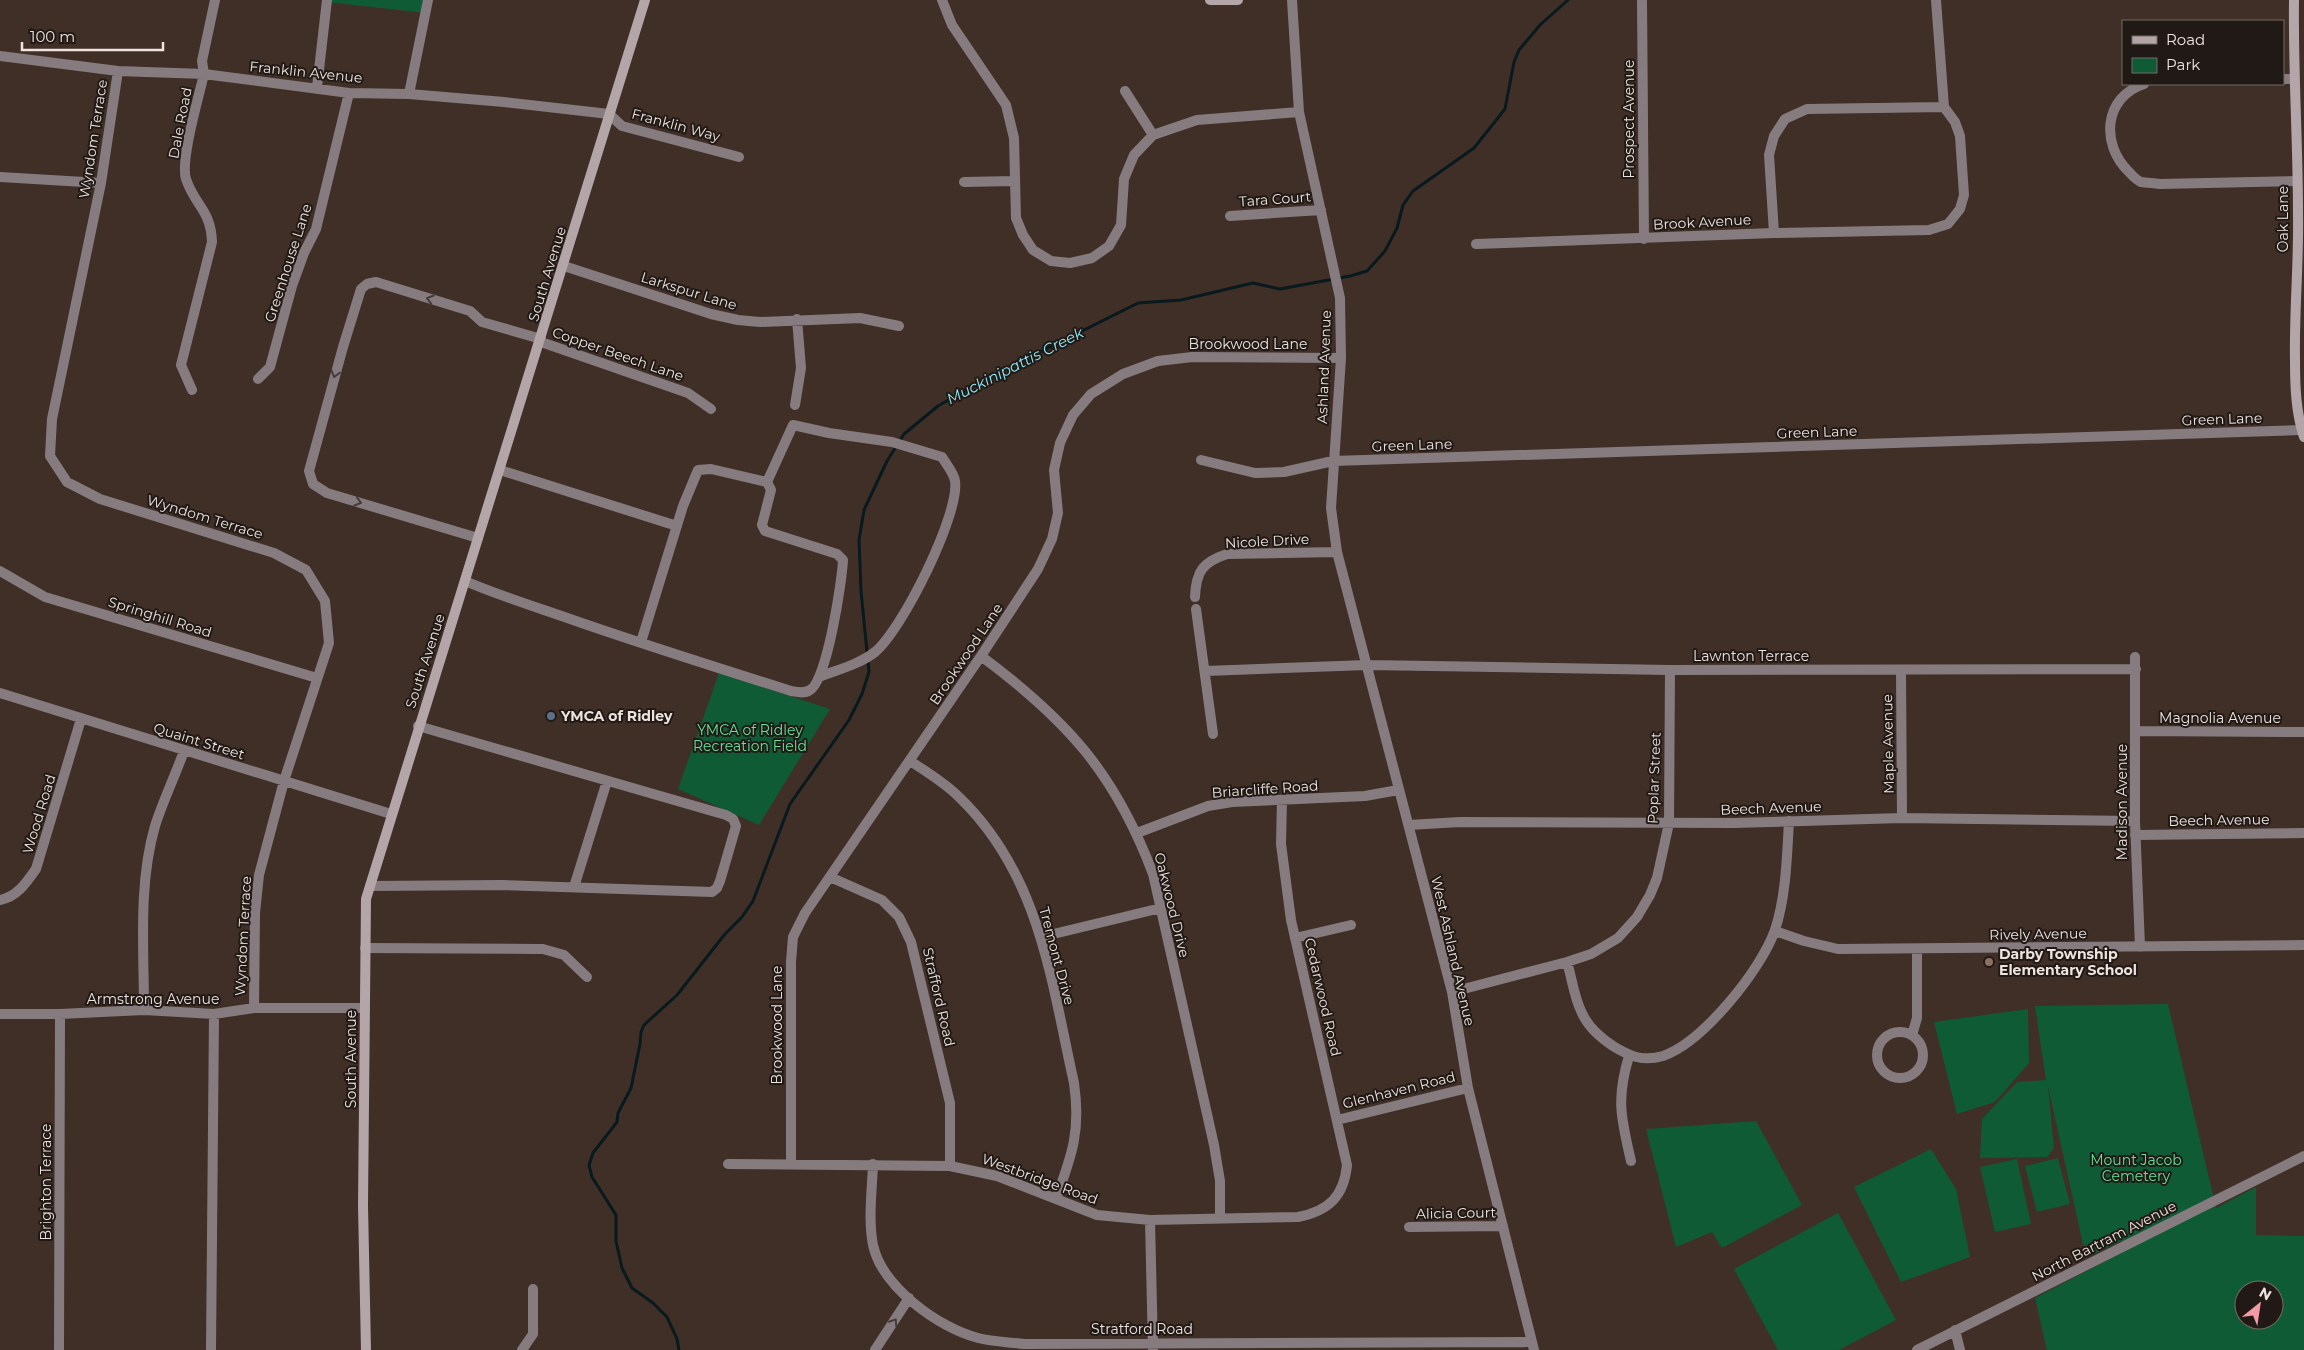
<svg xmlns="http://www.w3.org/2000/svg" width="2304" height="1350" viewBox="0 0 2304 1350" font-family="Montserrat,sans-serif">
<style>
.green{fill:#0f5b36;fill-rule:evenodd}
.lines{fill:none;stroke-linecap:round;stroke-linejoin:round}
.stream{stroke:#081a1d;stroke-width:3}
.street{stroke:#867c7f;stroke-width:10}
.secondary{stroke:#b4a5a9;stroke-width:10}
.oneway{stroke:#443c3a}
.service-dot{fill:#5c6f8a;stroke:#211915;stroke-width:2}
.education-dot{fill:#8d6e63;stroke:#211915;stroke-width:2}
.labels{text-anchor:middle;stroke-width:4;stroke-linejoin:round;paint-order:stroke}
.street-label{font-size:14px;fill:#eee3de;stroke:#211915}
.poi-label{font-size:14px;font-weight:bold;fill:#eee3de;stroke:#211915;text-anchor:start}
.park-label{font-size:14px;fill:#60e49b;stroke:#211915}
.water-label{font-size:15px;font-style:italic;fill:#8aebf8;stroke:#211915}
</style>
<rect width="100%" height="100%" fill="#402f27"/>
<path class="green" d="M327,0H428L426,13L327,2Z
M719,673L830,709L759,825L678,789Z
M2168,1004L2216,1208L2256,1187V1235L2304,1236V1350H2047L2035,1298L2125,1251L2121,1241L2086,1258L2048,1086L2054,1148L2047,1157L1980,1158L1982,1119L2017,1082L2046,1080L2035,1006ZM2244,1290H2274V1320H2244Z
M2028,1009L2029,1063L1995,1102L1957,1114L1934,1022Z
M1756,1121L1802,1205L1722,1248L1712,1232L1676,1247L1646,1129Z
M1931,1149L1956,1189L1970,1257L1901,1282L1854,1187Z
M2058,1158L2070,1204L2037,1212L2025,1166Z
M2017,1159L2031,1224L1995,1232L1980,1167Z
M1838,1213L1896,1320L1839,1350H1778L1734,1269Z"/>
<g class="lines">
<path class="stream" d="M679,1350L677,1339L667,1317L653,1303L632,1288L622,1268L616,1241V1215L592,1177L589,1165L593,1153L617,1122L618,1113L631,1088L640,1044L641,1032L644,1025L677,995L725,934L742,917L753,901L790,804L849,720L862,694L869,672L861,591L859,540L864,510L887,461L904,434L938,406L980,382L1138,303L1181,300L1253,283L1280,289L1350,276L1367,271L1385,251L1397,228L1403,205L1413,191L1474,148L1505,109L1514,62L1519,50L1540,25L1568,0"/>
<path class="street" d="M942,0L952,25L1006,105L1014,138L1016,218L1023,235L1033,250L1051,261L1070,263L1092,258L1109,246L1121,225L1124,179L1134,155L1153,135L1197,120L1299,112
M1292,0L1299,112L1340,298L1341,358L1331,508L1337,552L1452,992L1468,1088L1534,1350
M1642,0L1644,239
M0,56L118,71L204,74L349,93L409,94L504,102L609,114L622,126L739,157
M118,71L101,183L52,419L50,456L67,482L100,499L274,553L306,570L325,601L329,643L284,781L259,875L255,913L254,1008
M2283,79H2294
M2144,84C2104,97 2100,144 2129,172C2132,175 2136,180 2141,182C2147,183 2154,183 2160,184L2297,181
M317,87L327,0
M1125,91L1153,135
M409,94L428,0
M0,177L101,183
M964,182L1014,181
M1230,216L1321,210
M1774,233L1769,155L1774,136L1785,119L1807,109L1944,107
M1476,244L1774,233L1929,230L1948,224L1960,209L1964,195L1960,136L1955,122L1944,107L1936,0
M564,266L711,314L738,320L760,322L860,318L899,326
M541,342L688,393L711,409
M258,379L270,367L292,286L304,253L316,229L349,93
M192,390L181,365L212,242C211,210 195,206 186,179C180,160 199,96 204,74L202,61L215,0
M795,405L801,368L797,319
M1201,460L1255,473L1284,472L1333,461L2302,430
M500,470L677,526
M767,482L793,425L829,433L892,442L942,457C946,464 954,473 955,481C960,514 902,630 875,652C860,664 837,670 819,677
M478,538L327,493L313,484L309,471L343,347L361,289L367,284L376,282L470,311L482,322L541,339
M0,571L45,597L317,678
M465,581C500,596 536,607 573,620C645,645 718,668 791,691C797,692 804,694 810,690C827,681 842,581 843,560L837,554L765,531L762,525L771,490L767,482L711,469L698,470L683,506L641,642
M1195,597C1196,571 1203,562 1227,554L1337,552
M1196,609L1213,734
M981,656C1067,720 1115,773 1153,874L1214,1145L1220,1181V1218
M2135,657V821L2140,947
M1206,671L1367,665L1670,670L2136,669
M1901,671L1902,818
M0,693L391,814
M2136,731L2304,732
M910,761C927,772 945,783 959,797C1040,875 1051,980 1074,1083C1081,1131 1072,1155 1056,1199
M1409,825L1460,822L1734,823L1902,818L2135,821
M1137,833L1208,806L1232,802L1365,796L1398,790
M2135,835L2304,833
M830,877L882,900L899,917L911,942L950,1103V1166
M370,886L503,885L712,892L717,888L720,881L736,826L733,819L726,815L418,726
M574,887L607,781
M0,900C17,897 27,882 36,869L81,719
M1775,931L1804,941L1838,949L2304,945
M1041,937L1161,908
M1295,938L1351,925
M365,948L543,949L564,955L587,977
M1567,962C1572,978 1574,998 1582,1013C1588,1027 1601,1038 1613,1046C1629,1056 1643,1062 1663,1056C1703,1042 1761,970 1775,930C1786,897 1787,856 1789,821
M1452,992L1567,962L1591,954L1618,938L1637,917L1650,895L1657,878L1669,823L1670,670
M144,1010C144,950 138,885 155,826C163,801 175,776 184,751
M0,1014H60L144,1010L214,1014L254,1008H365
M1877 1055a23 23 0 1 1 46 0a23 23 0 1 1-46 0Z
M1912,1035L1917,1018V949
M1629,1056C1616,1099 1621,1118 1631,1161
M1337,1120L1468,1088
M791,1163V962L793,937L805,913L981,656L1038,569L1052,539L1058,513L1054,470L1060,443L1073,415L1091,394L1123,374L1158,361L1192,357L1341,358
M728,1164L950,1166L997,1176L1097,1215L1150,1220L1298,1217C1329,1211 1344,1196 1347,1165L1291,920L1281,844L1282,800
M873,1164C872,1191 868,1219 873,1245C882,1287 939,1328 978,1338C993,1342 1009,1342 1024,1344L1532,1342
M1150,1220L1153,1350
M1409,1227L1503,1226
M1955,1330L1960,1350
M59,1350L60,1014
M211,1350L214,1014
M522,1350L533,1334V1289
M875,1350L909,1298
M1917,1350L2304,1156"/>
<path class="secondary" d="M1210,0H1238
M2294,0C2293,71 2298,142 2298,213C2299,262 2294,312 2295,361C2295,387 2296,413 2304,437
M366,1350L363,1205L366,899L645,0"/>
</g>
<defs><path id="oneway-chevron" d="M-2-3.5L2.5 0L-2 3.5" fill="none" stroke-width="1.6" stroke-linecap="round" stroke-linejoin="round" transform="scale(1.25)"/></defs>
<g class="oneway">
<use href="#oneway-chevron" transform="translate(430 299) rotate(-164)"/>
<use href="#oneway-chevron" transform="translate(335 374) rotate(106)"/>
<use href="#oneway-chevron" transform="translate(358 502) rotate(16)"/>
<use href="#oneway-chevron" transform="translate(894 1322) rotate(-57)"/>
</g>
<circle class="service-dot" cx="551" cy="716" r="5"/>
<circle class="education-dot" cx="1989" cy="962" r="5"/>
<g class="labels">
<g class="street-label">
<text transform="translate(306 72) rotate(6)" y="5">Franklin Avenue</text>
<text transform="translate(1629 119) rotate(-90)" y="5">Prospect Avenue</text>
<text transform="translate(180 123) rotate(-79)" y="5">Dale Road</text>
<text transform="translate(676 125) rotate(15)" y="5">Franklin Way</text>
<text transform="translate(93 139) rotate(-81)" y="5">Wyndom Terrace</text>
<text transform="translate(1275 199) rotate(-4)" y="5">Tara Court</text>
<text transform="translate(2283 219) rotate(-90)" y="5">Oak Lane</text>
<text transform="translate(1702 222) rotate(-3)" y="5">Brook Avenue</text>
<text transform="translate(288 263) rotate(-72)" y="5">Greenhouse Lane</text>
<text transform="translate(547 274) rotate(-73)" y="5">South Avenue</text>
<text transform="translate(689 291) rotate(17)" y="5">Larkspur Lane</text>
<text x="1248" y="349">Brookwood Lane</text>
<text transform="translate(618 354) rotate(19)" y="5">Copper Beech Lane</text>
<text transform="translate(1324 367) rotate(-88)" y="5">Ashland Avenue</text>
<text transform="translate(2222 419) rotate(-2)" y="5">Green Lane</text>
<text transform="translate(1817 432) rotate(-2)" y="5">Green Lane</text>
<text transform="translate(1412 445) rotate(-2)" y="5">Green Lane</text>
<text transform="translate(205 517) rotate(17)" y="5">Wyndom Terrace</text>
<text transform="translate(1267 541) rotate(-3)" y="5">Nicole Drive</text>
<text transform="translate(160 617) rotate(17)" y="5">Springhill Road</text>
<text transform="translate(966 654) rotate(-56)" y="5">Brookwood Lane</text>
<text x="1751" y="661">Lawnton Terrace</text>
<text transform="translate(425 661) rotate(-72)" y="5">South Avenue</text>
<text x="2220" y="723">Magnolia Avenue</text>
<text transform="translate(199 741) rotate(17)" y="5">Quaint Street</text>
<text transform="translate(1888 744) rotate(-91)" y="5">Maple Avenue</text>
<text transform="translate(1654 778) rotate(-88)" y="5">Poplar Street</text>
<text transform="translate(1265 789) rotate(-4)" y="5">Briarcliffe Road</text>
<text transform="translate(2122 802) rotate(-90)" y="5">Madison Avenue</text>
<text transform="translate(1771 808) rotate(-2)" y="5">Beech Avenue</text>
<text transform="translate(39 814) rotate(-73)" y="5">Wood Road</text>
<text transform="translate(2219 820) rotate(-1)" y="5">Beech Avenue</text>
<text transform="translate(1172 905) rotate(76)" y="5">Oakwood Drive</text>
<text transform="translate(2038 934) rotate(-1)" y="5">Rively Avenue</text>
<text transform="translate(243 936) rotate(-87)" y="5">Wyndom Terrace</text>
<text transform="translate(1453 951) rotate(77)" y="5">West Ashland Avenue</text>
<text transform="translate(1057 956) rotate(75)" y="5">Tremont Drive</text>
<text transform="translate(939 997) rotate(77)" y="5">Strafford Road</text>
<text transform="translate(1323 997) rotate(77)" y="5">Cedarwood Road</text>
<text x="153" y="1004">Armstrong Avenue</text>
<text transform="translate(777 1025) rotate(-90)" y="5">Brookwood Lane</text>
<text transform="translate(351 1059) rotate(-90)" y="5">South Avenue</text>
<text transform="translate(1399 1090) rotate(-14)" y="5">Glenhaven Road</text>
<text transform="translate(1040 1179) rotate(20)" y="5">Westbridge Road</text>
<text transform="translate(46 1182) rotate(-90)" y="5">Brighton Terrace</text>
<text transform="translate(1456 1213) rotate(-1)" y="5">Alicia Court</text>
<text transform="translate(2104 1241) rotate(-27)" y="5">North Bartram Avenue</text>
<text x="1142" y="1334">Stratford Road</text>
</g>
<g class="poi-label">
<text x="561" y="721">YMCA of Ridley</text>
<text x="1999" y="959">Darby Township<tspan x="1999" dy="16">Elementary School</tspan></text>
</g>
<g class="park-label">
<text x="750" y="735">YMCA of Ridley<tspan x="750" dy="16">Recreation Field</tspan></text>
<text x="2136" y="1165">Mount Jacob<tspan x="2136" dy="16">Cemetery</tspan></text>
</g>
<g class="water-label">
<text transform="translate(1015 366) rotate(-27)" y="5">Muckinipattis Creek</text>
</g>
</g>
<rect x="2122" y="20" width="162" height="65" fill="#211915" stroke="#736a65"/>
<rect x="2132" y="36" width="25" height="8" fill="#b4a5a9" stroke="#736a65"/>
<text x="2166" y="45" font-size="15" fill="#eee3de">Road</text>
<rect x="2132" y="58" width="25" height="15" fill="#0f5b36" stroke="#736a65"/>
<text x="2166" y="70" font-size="15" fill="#eee3de">Park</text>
<g transform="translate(2259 1305) rotate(30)"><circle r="24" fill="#211915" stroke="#736a65"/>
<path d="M0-4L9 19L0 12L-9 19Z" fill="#f49aa4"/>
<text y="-8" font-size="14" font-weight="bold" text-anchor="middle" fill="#eee3de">N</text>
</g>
<path d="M22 42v8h141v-8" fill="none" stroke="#eee3de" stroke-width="2.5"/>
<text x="30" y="42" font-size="15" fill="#eee3de" stroke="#211915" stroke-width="4" paint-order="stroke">100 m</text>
</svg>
